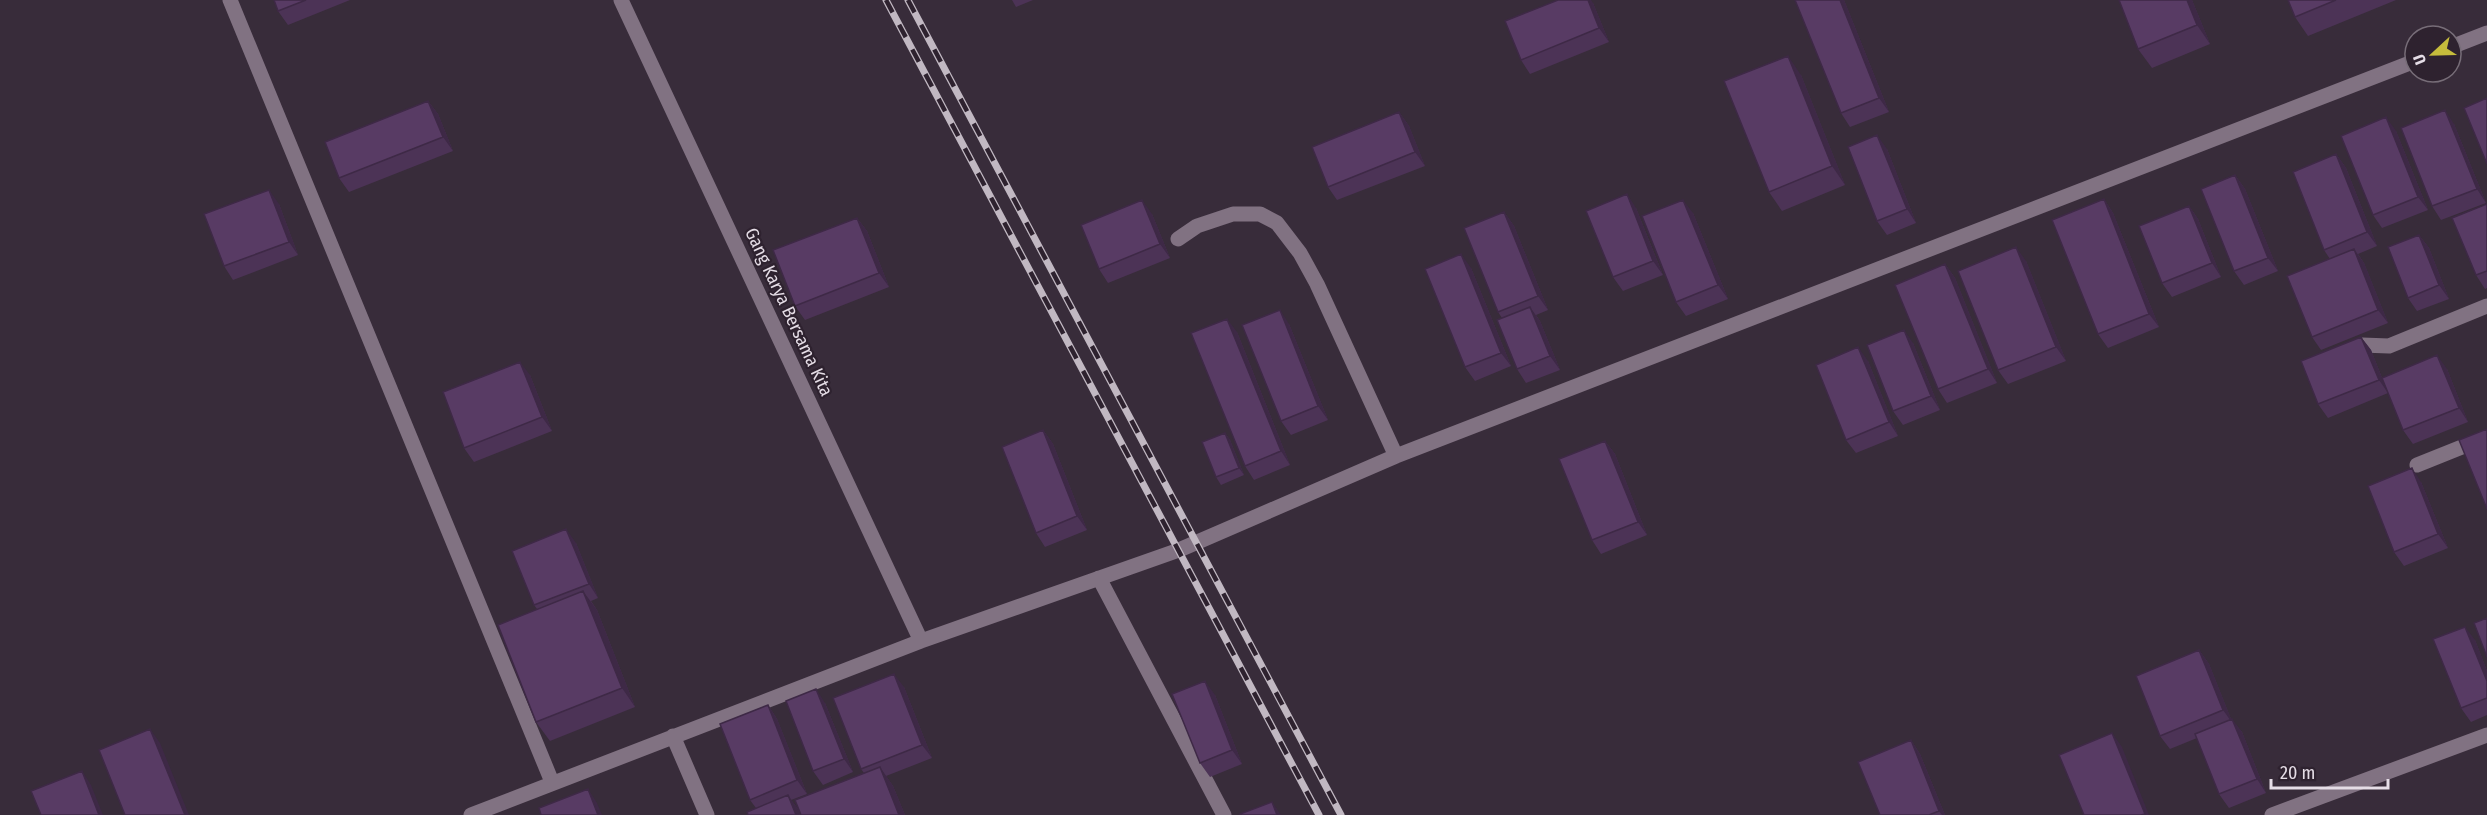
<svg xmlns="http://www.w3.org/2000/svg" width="2487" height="815" viewBox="0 0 2487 815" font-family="'Fira Sans Condensed',sans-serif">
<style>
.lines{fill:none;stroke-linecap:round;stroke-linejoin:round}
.street{stroke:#817282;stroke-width:15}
.rail-casing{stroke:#c1b8c2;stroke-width:7}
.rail{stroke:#2e222f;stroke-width:4.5;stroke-dasharray:14;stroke-linecap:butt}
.wall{fill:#4c3356}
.shaded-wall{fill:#3e2946}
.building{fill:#583b64;stroke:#3e2946;stroke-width:1.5}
.labels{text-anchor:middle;stroke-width:4.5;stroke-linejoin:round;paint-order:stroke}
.street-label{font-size:18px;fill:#e5dde6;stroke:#2e222f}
</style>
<rect width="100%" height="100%" fill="#382c3a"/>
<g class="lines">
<path class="street" d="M230,0L552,782
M621,0L921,641
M2451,47L2487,33
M1178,239L1197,226L1233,214H1260L1277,223L1300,253L1317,284L1396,456
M2348,351L2362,345L2389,346L2487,306
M2417,465L2487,437
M1099,578L1224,815
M673,736L707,815
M471,815L921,641L1179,550L1396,456L2415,61
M2272,815L2487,735"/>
<defs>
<path id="rail" d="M886,0L1319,815
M908,0L1341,815"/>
</defs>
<use href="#rail" class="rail-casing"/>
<use href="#rail" class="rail"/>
</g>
<path class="wall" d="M274,0H350L288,25L278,11Z
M1012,0H1033L1016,7Z
M1844,0L1889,112L1850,127L1841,113Z
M2119,0H2192L2210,44L2152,68L2138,49Z
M2288,0H2396L2308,36L2295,17Z
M1593,3L1609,42L1530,74L1521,60Z
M1801,75L1845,185L1782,211L1769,192Z
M428,101L438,114L453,151L349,192L339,178Z
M1399,112L1409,126L1425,166L1337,200L1328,187Z
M2454,124L2486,203L2441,220L2432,206Z
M2396,131L2428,210L2382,228L2373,215Z
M1887,149L1916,223L1887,235L1877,221Z
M2336,154L2346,168L2377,246L2358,254L2364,263L2388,323L2321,350L2312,337L2330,259L2324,250Z
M2235,175L2245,189L2278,271L2244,285L2234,271Z
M2104,199L2113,213L2159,327L2108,348L2098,334Z
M279,204L298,255L233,280L224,266Z
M2487,204V288L2485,289L2476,275Z
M2189,206L2198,219L2221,277L2172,297L2162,283Z
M1636,208L1663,275L1623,291L1613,277Z
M1504,212L1514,226L1548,310L1536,315L1540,321L1560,370L1526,383L1517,369L1502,318L1498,312Z
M1693,213L1728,299L1686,316L1676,302Z
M1152,214L1170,258L1108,283L1099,269Z
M857,218L867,231L889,287L805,320L795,306Z
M2419,235L2429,248L2449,299L2417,311L2408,298Z
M2026,261L2066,361L2008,384L1998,370Z
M1945,264L1955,278L1997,383L1947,403L1938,389Z
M1471,268L1511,366L1475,381L1465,367Z
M1289,324L1328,420L1291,435L1281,421Z
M1237,332L1290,465L1254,480L1245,466Z
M2361,337L2371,350L2388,393L2328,418L2318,404Z
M1913,343L1940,410L1903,425L1893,411Z
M1868,361L1898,436L1856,453L1846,440Z
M2447,369L2468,422L2413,444L2403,430Z
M530,375L552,431L474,462L464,448Z
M1043,430L1053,444L1087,530L1045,547L1036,533Z
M1225,433L1230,440L1244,475L1221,485L1216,477Z
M1605,441L1615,454L1647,535L1601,554L1592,540Z
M2421,482L2448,548L2404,566L2394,552Z
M576,543L598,598L591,601L597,610L635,707L550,741L536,722L537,609L534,605Z
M2475,640L2487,671V715L2471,722L2461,708Z
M2199,650L2209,664L2231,719L2242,732L2266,793L2229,808L2219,794L2197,738L2170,749L2160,736Z
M904,687L932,758L886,776L893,786L905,815H801L864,773L861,769Z
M1215,695L1242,764L1210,777L1200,763Z
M825,703L853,772L823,785L813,771Z
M768,705L777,719L807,794L791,800L798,809L800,815H748L756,808L750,800Z
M1911,740L1920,754L1945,815H1880Z"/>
<path class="shaded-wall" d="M1588,0H1591L1593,3L1609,42L1599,28Z
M1840,0H1844L1889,112L1879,98Z
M2187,0H2192L2210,44L2197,25Z
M1788,56L1801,75L1845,185L1832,166Z
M428,101L438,114L453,151L443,137Z
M2445,110L2454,124L2486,203L2477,189Z
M1399,112L1409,126L1425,166L1415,152Z
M2386,117L2396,131L2428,210L2418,197Z
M1877,135L1887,149L1916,223L1907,209Z
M2336,154L2346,168L2377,246L2367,232Z
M2235,175L2245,189L2278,271L2268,258Z
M269,190L279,204L298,255L289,242Z
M1627,194L1636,208L1663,275L1653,261Z
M2104,199L2113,213L2159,327L2149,314Z
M1142,200L1152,214L1170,258L1160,244Z
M1683,200L1693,213L1728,299L1718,285Z
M2189,206L2198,219L2221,277L2212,263Z
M1504,212L1514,226L1548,310L1538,296Z
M857,218L867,231L889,287L879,273Z
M2419,235L2429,248L2449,299L2439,285Z
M2016,247L2026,261L2066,361L2056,347Z
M2354,249L2364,263L2388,323L2378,310Z
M1461,254L1471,268L1511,366L1501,353Z
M1945,264L1955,278L1997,383L1988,369Z
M1530,307L1540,321L1560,370L1550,356Z
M1280,310L1289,324L1328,420L1318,406Z
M1227,319L1237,332L1290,465L1281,451Z
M1904,330L1913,343L1940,410L1931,396Z
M2361,337L2371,350L2388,393L2379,380Z
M1858,347L1868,361L1898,436L1889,422Z
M2437,355L2447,369L2468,422L2459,408Z
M520,362L530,375L552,431L542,417Z
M1043,430L1053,444L1087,530L1077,516Z
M1225,433L1230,440L1244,475L1239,468Z
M1605,441L1615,454L1647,535L1638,522Z
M2412,468L2421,482L2448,548L2438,534Z
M566,529L576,543L598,598L589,584Z
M583,591L597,610L635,707L622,688Z
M2465,627L2475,640L2487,671V681Z
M2199,650L2209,664L2233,724L2223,710Z
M894,674L904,687L932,758L922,745Z
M1205,681L1215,695L1242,764L1232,750Z
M816,689L825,703L853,772L844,759Z
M768,705L777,719L807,794L797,780Z
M2232,719L2242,732L2266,793L2257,779Z
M150,729L160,743L189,815H185Z
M2112,733L2122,747L2149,815H2146L2145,814Z
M1911,740L1920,754L1945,815H1942L1939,811Z
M880,767L893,786L905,815H899Z
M82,771L91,785L103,815H99Z
M588,789L597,803L602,815H598Z
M788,795L798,809L800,815H796Z
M1272,802L1281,815H1277Z"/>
<path class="building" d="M274,0H306L278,11Z
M1558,0H1588L1599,28L1521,60L1505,21Z
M1795,0H1840L1879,98L1841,113Z
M2119,0H2187L2197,25L2138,49Z
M2288,0H2336L2295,17Z
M1788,56L1832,166L1769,192L1724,81Z
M2487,98V164L2464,108Z
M428,101L443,137L339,178L325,142Z
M2445,110L2477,189L2432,206L2401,128Z
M1399,112L1415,152L1328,187L1312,147Z
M2386,117L2418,197L2373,215L2341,136Z
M1877,135L1907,209L1877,221L1848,147Z
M2336,154L2367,232L2324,250L2293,172Z
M2235,175L2268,258L2234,271L2201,189Z
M269,190L289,242L224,266L204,214Z
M1627,194L1653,261L1613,277L1586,211Z
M2104,199L2149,314L2098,334L2052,220Z
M1142,200L1160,244L1099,269L1081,225Z
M1683,200L1718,285L1676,302L1642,216Z
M2487,204V271L2476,275L2452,218Z
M2189,206L2212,263L2162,283L2139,226Z
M1504,212L1538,296L1498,312L1464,228Z
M857,218L879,273L795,306L773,250Z
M2419,235L2439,285L2408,298L2388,247Z
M2016,247L2056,347L1998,370L1958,271Z
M2354,249L2378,310L2312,337L2287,276Z
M1461,254L1501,353L1465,367L1425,269Z
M1945,264L1988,369L1938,389L1895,285Z
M1530,307L1550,356L1517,369L1497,320Z
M1280,310L1318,406L1281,421L1242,325Z
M1227,319L1281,451L1245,466L1191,333Z
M1904,330L1931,396L1893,411L1867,345Z
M2361,337L2379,380L2318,404L2301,361Z
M1858,347L1889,422L1846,440L1816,365Z
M2437,355L2459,408L2403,430L2382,378Z
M520,362L542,417L464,448L443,392Z
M2487,429V509L2459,440Z
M1043,430L1077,516L1036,533L1002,447Z
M1225,433L1239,468L1216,477L1202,442Z
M1605,441L1638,522L1592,540L1559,459Z
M2412,468L2438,534L2394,552L2368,486Z
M566,529L589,584L534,605L512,551Z
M583,591L622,688L536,722L498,625Z
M2487,618V657L2474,623Z
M2465,627L2487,681V698L2461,708L2433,639Z
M2199,650L2223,710L2160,736L2136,676Z
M894,674L922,745L861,769L833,698Z
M1205,681L1232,750L1200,763L1172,694Z
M816,689L844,759L813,771L786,701Z
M768,705L797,780L750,800L720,724Z
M2232,719L2257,779L2219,794L2195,734Z
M150,729L185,815H125L99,750Z
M2112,733L2145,814L2141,815H2084L2059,755Z
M1911,740L1939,811L1929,815H1880L1858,762Z
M880,767L899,815H801L795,800Z
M82,771L99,815H41L31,791Z
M588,789L598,815H541L539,808Z
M788,795L796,815H748L747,812Z
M1272,802L1277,815H1240V814Z"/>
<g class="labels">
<g class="street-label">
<text transform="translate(789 312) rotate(65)" y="6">Gang Karya Bersama Kita</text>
</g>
</g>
<g transform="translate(2433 54) rotate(248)"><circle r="28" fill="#2e222f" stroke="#776d78" stroke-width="1.5"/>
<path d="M0-4.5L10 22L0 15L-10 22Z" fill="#c6bc3c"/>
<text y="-9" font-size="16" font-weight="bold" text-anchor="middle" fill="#e5dde6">U</text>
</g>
<path d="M2271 779v9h117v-9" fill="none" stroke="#e5dde6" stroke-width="3"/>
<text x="2280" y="779" font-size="18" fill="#e5dde6" stroke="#2e222f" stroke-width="4.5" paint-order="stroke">20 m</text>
</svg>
